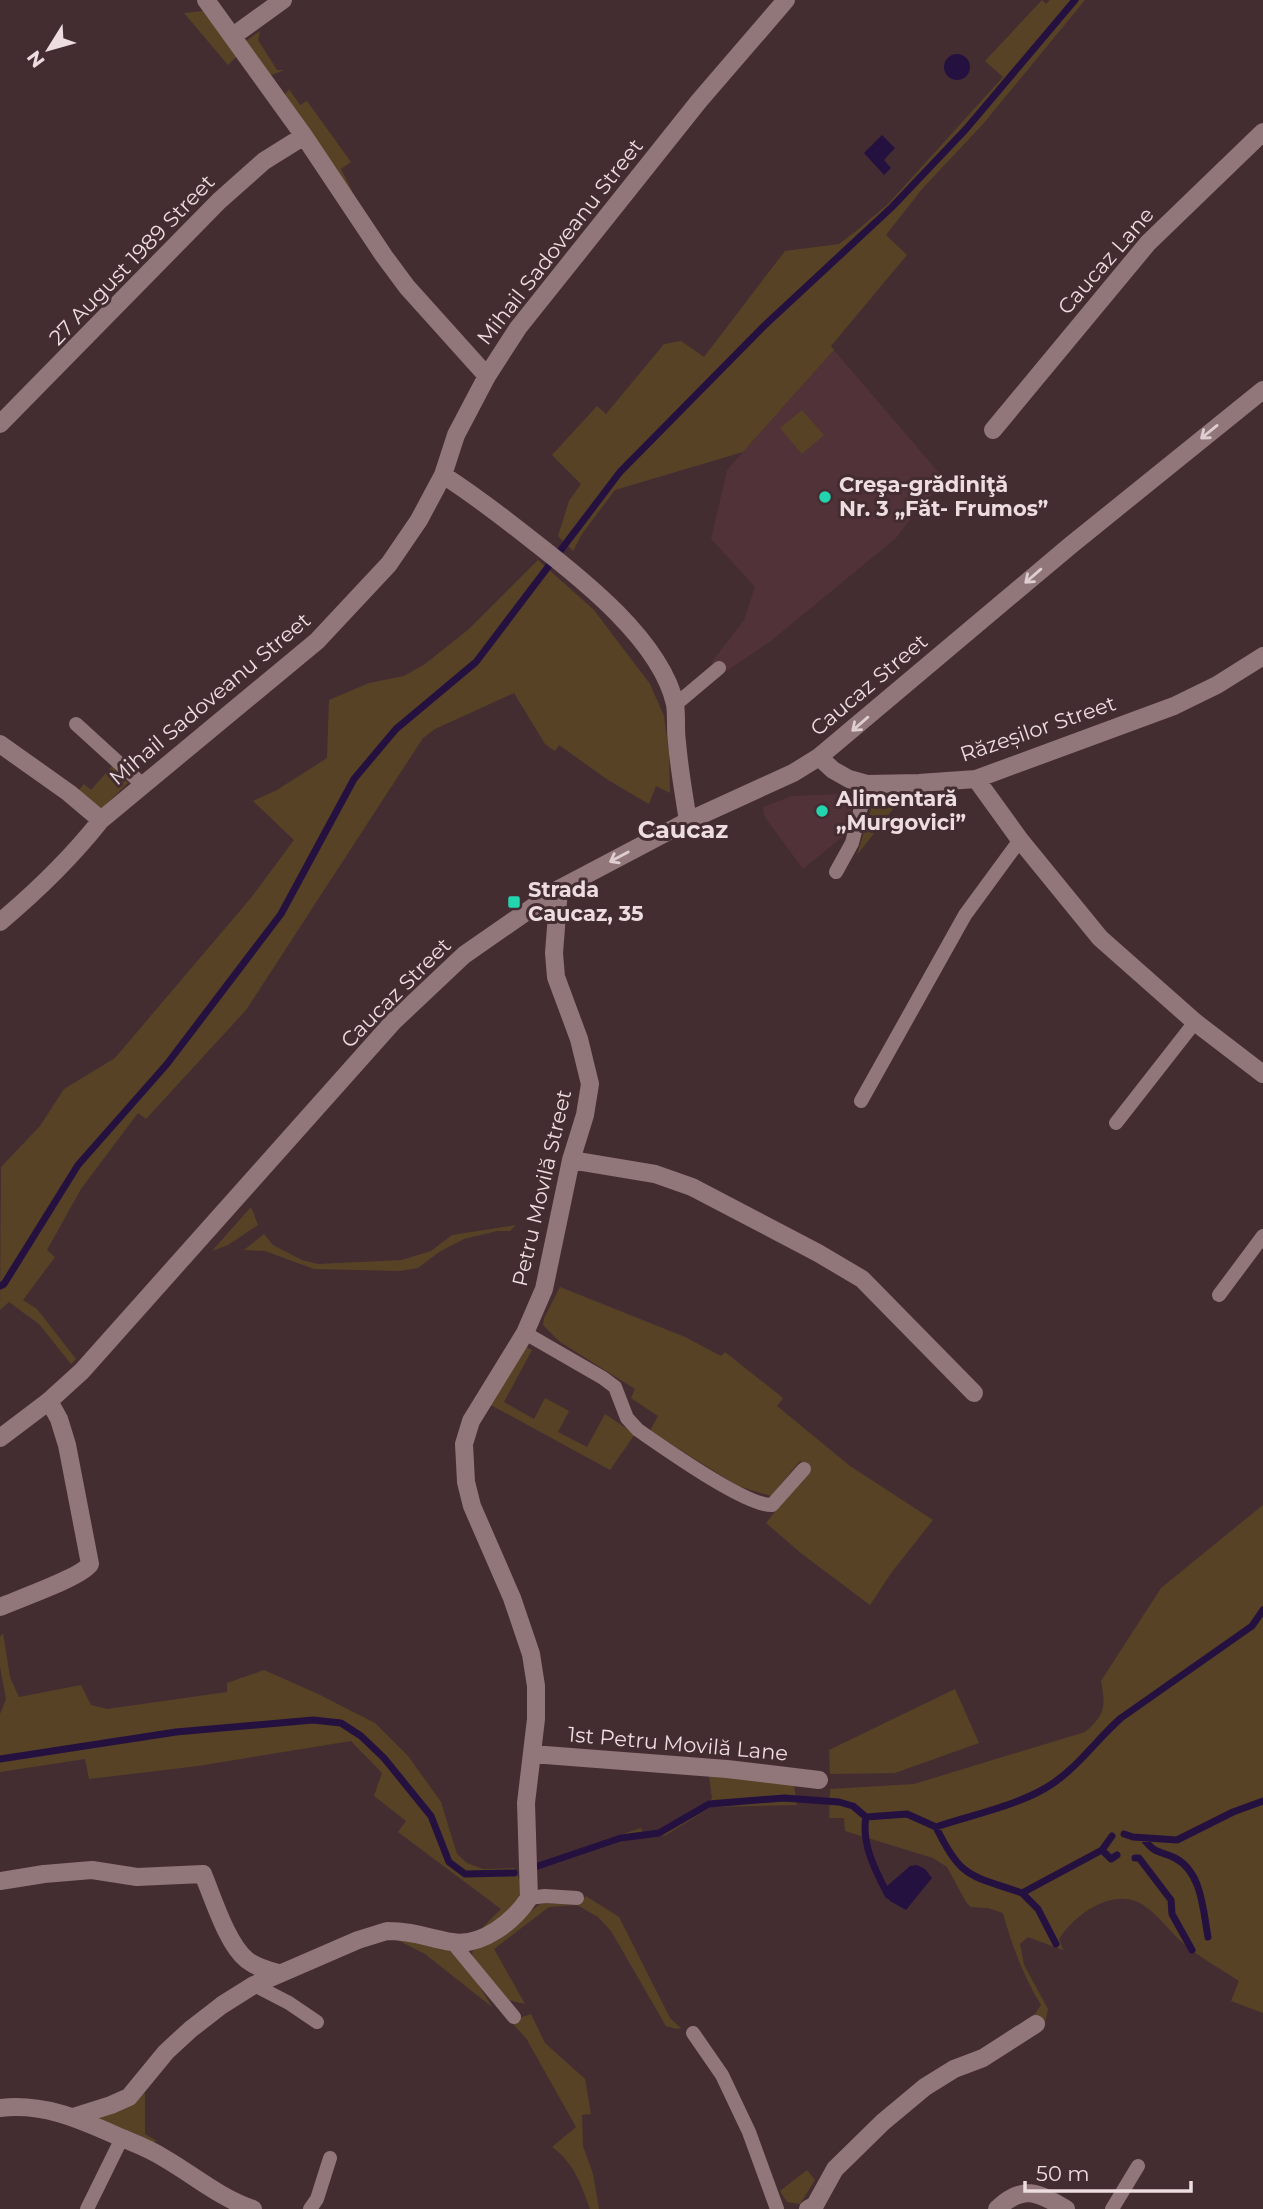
<svg xmlns="http://www.w3.org/2000/svg" width="1263" height="2209" viewBox="0 0 1263 2209" font-family="Montserrat,sans-serif">
<style>
.built{fill:#513238}
.green{fill:#574226}
.water{fill:#25113f}
.lines{fill:none;stroke-linecap:round;stroke-linejoin:round}
.stream{stroke:#25113f;stroke-width:7}
.service{stroke:#91767a;stroke-width:14}
.minor{stroke:#91767a;stroke-width:18}
.tertiary{stroke:#91767a;stroke-width:18}
.oneway{stroke:#dfced1}
.poi-dot{fill:#23d5af;stroke:#442d31;stroke-width:2.5}
.labels{text-anchor:middle;stroke-width:6;stroke-linejoin:round;paint-order:stroke}
.street-label{font-size:21px;fill:#eddde0;stroke:#442d31}
.poi-label{font-size:21px;font-weight:bold;fill:#eddde0;stroke:#442d31;text-anchor:start}
.quarter-label{font-size:24px;font-weight:bold;fill:#eddde0;stroke:#442d31}
</style>
<rect width="100%" height="100%" fill="#442d31"/>
<path class="built" d="M834,350L945,480L915,513L896,538L771,641L725,672L711,663L744,620L755,587L711,539L727,470Z
M843,794L852,810L846,834L803,869L764,816L763,807L792,796Z"/>
<path class="green" d="M1042,0L1046,4L1050,0H1085L983,124L922,189L886,235L907,255L831,346L834,350L743,452L615,490L582,534L573,551L558,536L569,501L581,484L552,455L597,406L606,414L664,344L681,341L704,357L785,251L839,244L856,231L888,204L1003,77L985,61Z
M203,11L237,56L228,65L184,13Z
M260,31L258,40L277,70H284L271,75L246,41Z
M289,89L300,105L307,101L351,162L341,169L356,199L284,96Z
M802,410L824,435L802,454L780,428Z
M538,560L594,610L650,684L664,716L669,753L670,793L656,786L649,804L608,780L559,745L555,751L545,744L514,693L435,729L423,738L246,1010L146,1119L138,1113L81,1189L47,1250L55,1257L23,1300L37,1309L76,1359L71,1364L39,1324L9,1302L0,1310L1,1167L40,1126L64,1089L115,1058L250,899L294,840L253,801L277,790L327,758L329,700L369,683L404,676L425,664L469,629Z
M112,766L128,783L100,810L78,791L84,784L91,790Z
M916,790L928,800H907L897,804L857,855L876,792Z
M251,1207L258,1225L228,1245L212,1251Z
M516,1225L510,1231H497L464,1239L439,1252L418,1268L400,1271L314,1269L265,1251L244,1250L264,1234L273,1245L302,1260L318,1264L402,1260L431,1251L452,1235Z
M560,1287L685,1337L721,1356L725,1352L783,1398L777,1406L850,1466L933,1520L891,1573L870,1605L802,1554L766,1523L810,1468L800,1461L771,1496L738,1486L650,1431L658,1416L631,1398L635,1389L560,1342L543,1325L544,1318Z
M526,1347L532,1350L504,1402L534,1419L545,1398L569,1411L558,1432L587,1447L605,1414L635,1434L610,1470L489,1404Z
M1263,1505V2013L1231,2001L1239,1981C1221,1969 1201,1958 1185,1945C1171,1933 1160,1917 1146,1907C1116,1884 1075,1914 1059,1939L1063,1950L1028,1937L1020,1944L1024,1965L1048,2009L1045,2023L1032,2018L1041,2005C1023,1975 1012,1946 1003,1913L988,1908L971,1907L966,1902L947,1867L933,1858L845,1831L844,1818H829L830,1789L914,1784L1085,1732C1105,1715 1106,1707 1101,1681L1161,1588Z
M3,1633L10,1677L19,1697L81,1685L91,1705L107,1709L227,1692V1683L264,1670L318,1694L375,1723L408,1756L441,1802L457,1854L467,1863L483,1869L514,1868L522,1885V1897L502,1918L478,1932L501,1909L398,1832L406,1821L374,1796L382,1773L351,1741L198,1766L89,1779L85,1759L0,1772V1714L6,1699L0,1667V1637Z
M955,1689L979,1743L895,1773L830,1774L829,1750Z
M709,1775L794,1785L797,1805L711,1807L666,1835L624,1841L540,1869L539,1862L641,1828L643,1833L660,1830L712,1799Z
M586,1896L619,1917L670,2018L681,2028L676,2029L666,2026L611,1931L598,1917L577,1905L549,1907L494,1949L525,2004L508,2000L472,1956L473,1948L508,1929L541,1903L577,1905Z
M388,1935L449,1950L475,1979L492,2007L425,1954Z
M531,2014L545,2043L585,2079L591,2114L582,2115L583,2146L593,2174L599,2209H590C581,2184 574,2163 552,2147L576,2127L526,2038L510,2021Z
M145,2093V2134L157,2141L151,2143L85,2117L131,2103Z
M807,2170L815,2180L800,2204L787,2202L780,2191Z"/>
<path class="water" d="M944 67a13 13 0 1 1 26 0a13 13 0 1 1-26 0Z
M882,135L895,148L884,160L891,168L884,175L864,153Z
M917,1865L925,1869L932,1878L906,1910L890,1901L886,1896L891,1892L886,1887L910,1866Z"/>
<g class="lines">
<path class="stream" d="M0,1286L4,1284L78,1165L167,1064L281,914L354,779L396,729L476,662L620,472L764,326L892,207L966,129L1075,0
M0,1759L176,1732L313,1720L341,1723L361,1736L384,1758L431,1816L449,1862L465,1874L514,1873
M866,1817C861,1844 876,1872 888,1895
M936,1827C961,1879 970,1875 1022,1893L1102,1850L1112,1836
M1124,1834L1133,1837L1177,1840L1233,1812L1263,1801
M1143,1838C1157,1856 1157,1849 1175,1858C1202,1872 1203,1910 1208,1937
M1102,1850L1111,1859L1117,1855
M1135,1858H1139L1171,1900L1172,1914L1192,1950
M538,1866L621,1838L659,1833L709,1804L784,1798L839,1802L853,1806L866,1817L907,1814L936,1827C971,1815 1021,1805 1052,1784C1079,1766 1097,1739 1121,1718L1252,1626L1263,1610
M1022,1893L1038,1909L1056,1944"/>
<path class="service" d="M675,705L719,668
M76,724L143,785
M836,872L852,843L867,784
M861,1101L965,915L1020,840
M1116,1123L1195,1022
M1219,1295L1263,1236
M525,1333L603,1378L615,1387L627,1418L638,1430C663,1447 745,1506 772,1505L804,1469
M529,1898L545,1896L577,1898
M452,1942L514,2017
M254,1985L289,2003L317,2022
M693,2033L722,2075L749,2132L777,2209
M87,2209L122,2138
M310,2209L317,2199L330,2158
M1112,2209L1138,2166"/>
<path class="minor" d="M206,0L304,136L384,256L407,287L487,376
M233,36L283,0
M0,424L219,201L264,161L304,136
M993,430L1148,243L1263,132
M443,475C474,495 504,518 533,541C582,579 661,641 675,704C677,716 675,730 677,742C679,768 684,795 688,821
M0,744L69,793L101,820
M819,757L833,770L849,779L867,784L919,783L976,779L1174,706L1217,685L1263,656
M976,779L1020,840L1100,938L1195,1022L1263,1074
M0,922C37,891 71,858 101,820L317,641L389,564L419,520L443,475L456,435L487,376L518,328L699,101L786,0
M571,1160L655,1174L692,1187L818,1253L862,1279L974,1393
M0,1607C18,1599 82,1577 90,1564L67,1445L59,1419L49,1401
M532,1754L727,1769L819,1780
M0,1881L44,1874L92,1870L137,1877L203,1874C213,1898 227,1944 247,1960C256,1967 267,1970 278,1973
M0,2108C42,2103 77,2118 115,2135C131,2142 149,2148 164,2158C195,2176 220,2198 253,2209
M73,2117L111,2105L129,2097L166,2052L191,2029L222,2005L254,1985L358,1940L387,1931C414,1931 428,1938 452,1942C482,1947 514,1921 529,1898L526,1803L536,1719V1686L531,1654L512,1598L472,1506L466,1482L464,1444L471,1421L525,1333L544,1289L571,1160L585,1115L590,1084L579,1039L556,977L554,953L559,889
M808,2209L815,2205L835,2169L883,2122L925,2087L954,2069L983,2058L1036,2024
M997,2209C1023,2184 1038,2192 1066,2209"/>
<path class="tertiary" d="M0,1438L49,1401L82,1371L393,1022L464,955L559,889L688,821L793,773L819,757L1071,545L1263,390"/>
</g>
<defs><path id="oneway-shaft" d="M-6 0H5M1.5-3L5.5 0L1.5 3" fill="none" stroke-width="1.6" stroke-linecap="round" stroke-linejoin="round" transform="scale(1.75)"/></defs>
<g class="oneway">
<use href="#oneway-shaft" transform="translate(1209 432) rotate(141)"/>
<use href="#oneway-shaft" transform="translate(1033 576) rotate(139)"/>
<use href="#oneway-shaft" transform="translate(860 724) rotate(139)"/>
<use href="#oneway-shaft" transform="translate(619 857) rotate(152)"/>
</g>
<g class="poi-dot">
<circle cx="825" cy="497" r="7"/>
<circle cx="822" cy="811" r="7"/>
<rect x="507" y="895" width="14" height="14" rx="3.5"/>
</g>
<g class="labels">
<g class="street-label">
<text transform="translate(560 242) rotate(-52)" y="7">Mihail Sadoveanu Street</text>
<text transform="translate(132 260) rotate(-46)" y="7">27 August 1989 Street</text>
<text transform="translate(1106 261) rotate(-49)" y="7">Caucaz Lane</text>
<text transform="translate(869 685) rotate(-40)" y="7">Caucaz Street</text>
<text transform="translate(210 699) rotate(-40)" y="7">Mihail Sadoveanu Street</text>
<text transform="translate(1038 729) rotate(-19)" y="7">Răzeșilor Street</text>
<text transform="translate(396 993) rotate(-45)" y="7">Caucaz Street</text>
<text transform="translate(542 1188) rotate(-77)" y="7">Petru Movilă Street</text>
<text transform="translate(678 1744) rotate(5)" y="7">1st Petru Movilă Lane</text>
</g>
<g class="poi-label">
<text x="839" y="492">Creşa-grădiniţă<tspan x="839" dy="24">Nr. 3 „Făt- Frumos”</tspan></text>
<text x="836" y="806">Alimentară<tspan x="836" dy="24">„Murgovici”</tspan></text>
<text x="528" y="897">Strada<tspan x="528" dy="24">Caucaz, 35</tspan></text>
</g>
<g class="quarter-label">
<text x="683" y="838">Caucaz</text>
</g>
</g>
<g transform="translate(49 49) rotate(233)" stroke="#442d31" stroke-width="5" paint-order="stroke">
<path d="M0-5L12 26L0 18L-12 26Z" fill="#eddde0"/>
<text y="-10" font-size="19" font-weight="bold" text-anchor="middle" fill="#eddde0">N</text>
</g>
<path d="M1025 2181v10h166v-10" fill="none" stroke="#eddde0" stroke-width="3.5"/>
<text x="1036" y="2181" font-size="21" fill="#eddde0" stroke="#442d31" stroke-width="5" paint-order="stroke">50 m</text>
</svg>
